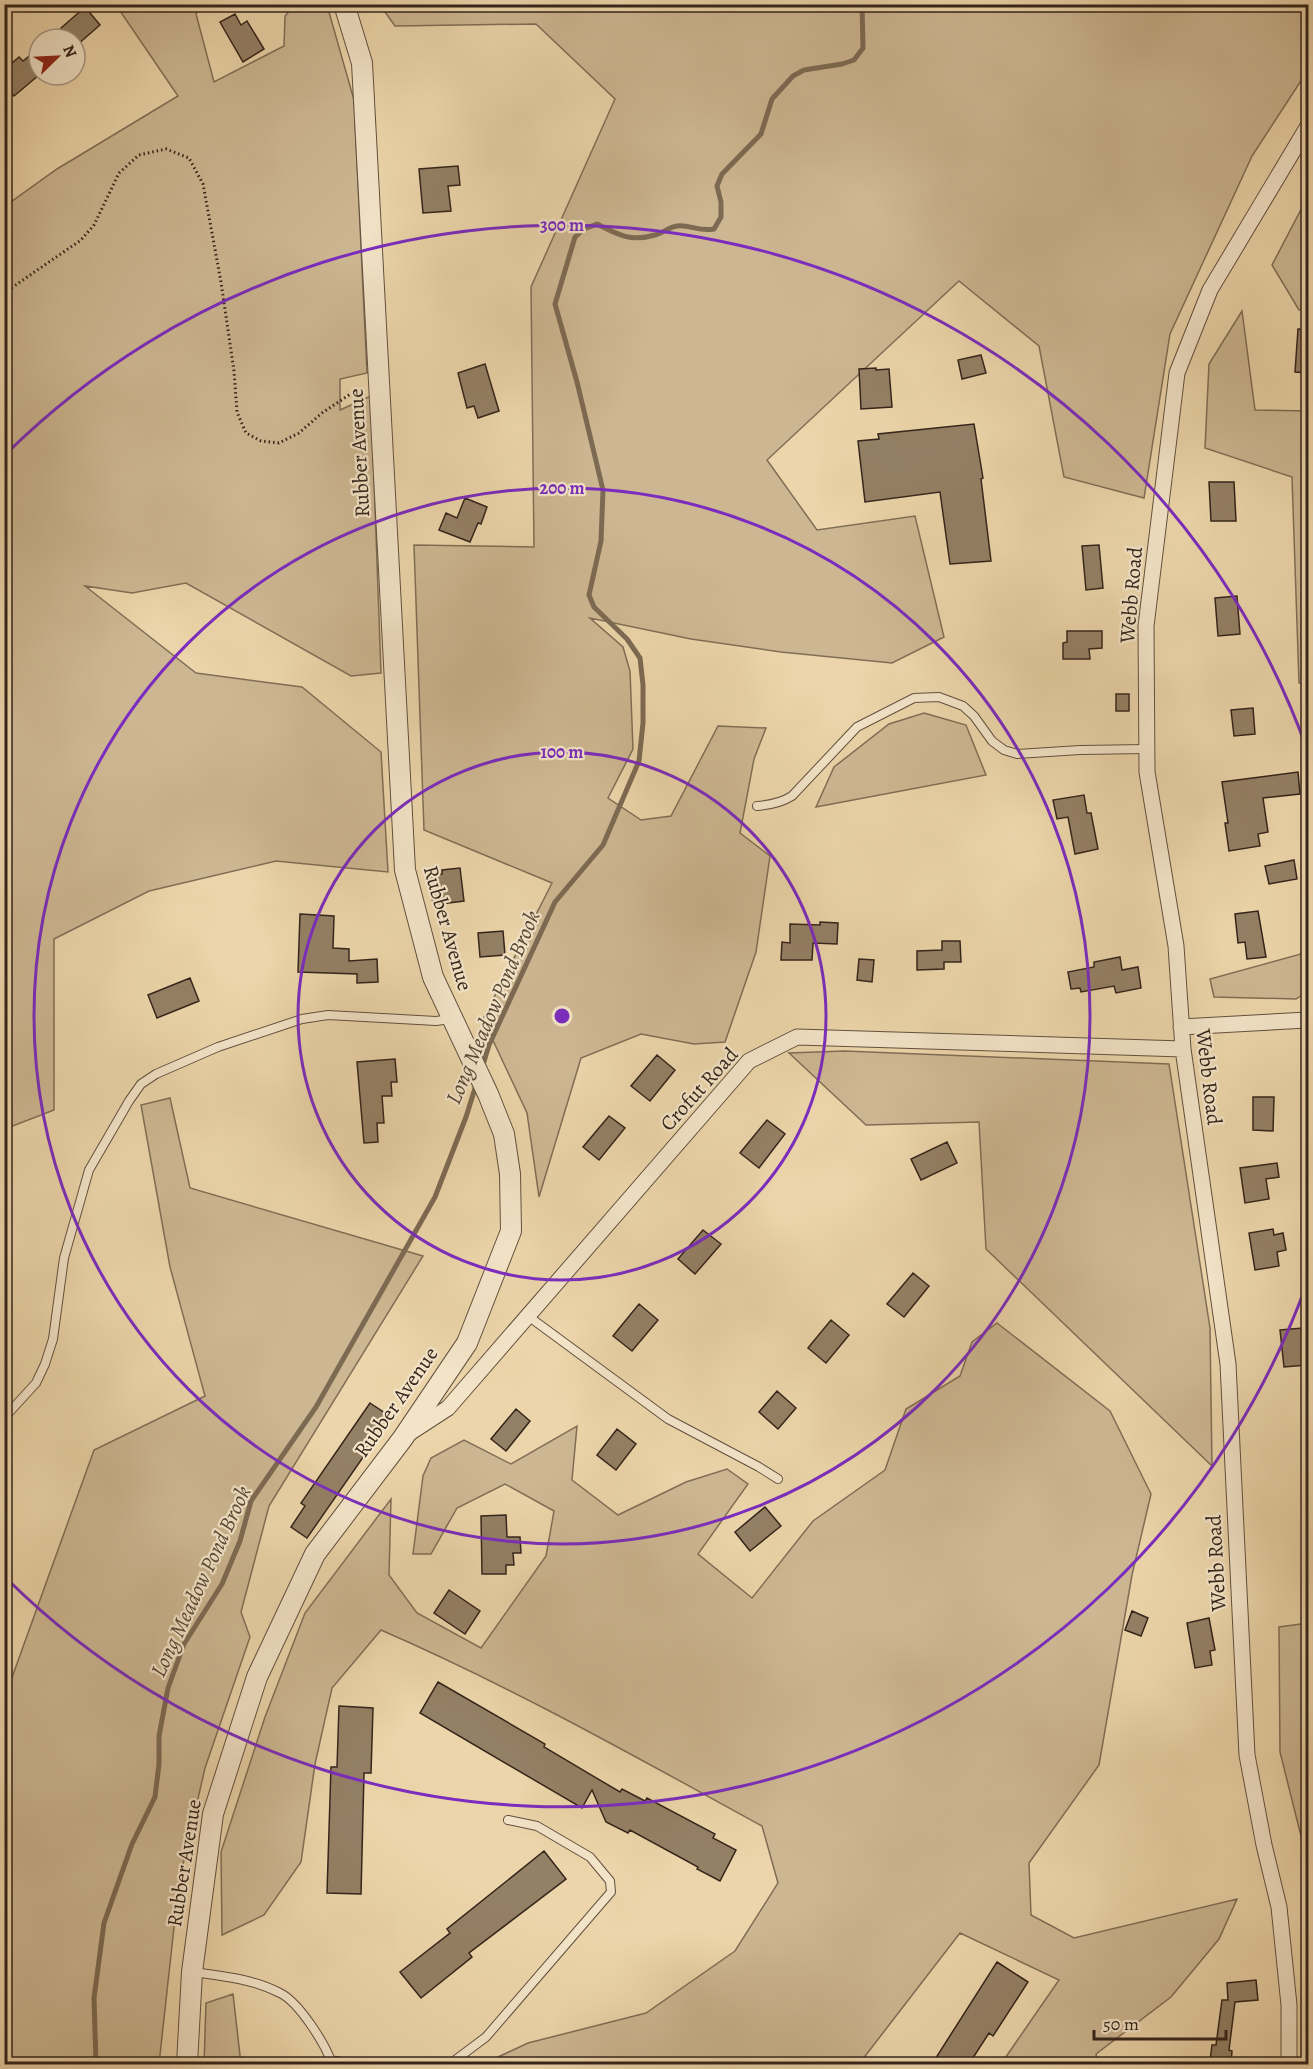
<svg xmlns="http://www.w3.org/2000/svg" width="1313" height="2069" viewBox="0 0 1313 2069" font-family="Alegreya,serif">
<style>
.green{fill:#cdb792;stroke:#806e56;stroke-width:1.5}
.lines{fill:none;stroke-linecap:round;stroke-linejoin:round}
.stream{stroke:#7d6a53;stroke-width:5}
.building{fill:#948065;stroke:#34241b;stroke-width:1.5}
.service-casing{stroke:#62503f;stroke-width:10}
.minor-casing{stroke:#62503f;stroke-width:17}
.tertiary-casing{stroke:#62503f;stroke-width:22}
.path{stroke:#34241b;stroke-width:3;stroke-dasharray:1.5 3;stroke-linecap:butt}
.service{stroke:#f3e4c8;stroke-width:8}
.minor{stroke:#f3e4c8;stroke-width:15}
.tertiary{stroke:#f3e4c8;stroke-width:20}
.ring{fill:none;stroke:#7b2cbf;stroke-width:3}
.labels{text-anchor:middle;stroke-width:4.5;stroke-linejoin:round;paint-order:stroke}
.street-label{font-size:21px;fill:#34241b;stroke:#f3e4c8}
.water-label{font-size:22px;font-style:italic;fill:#584737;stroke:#f3e4c8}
.centre{fill:#7b2cbf;stroke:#f3e4c8;stroke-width:3}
.ring-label{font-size:18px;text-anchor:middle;font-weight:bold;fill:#7b2cbf;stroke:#f3e4c8;stroke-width:4.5;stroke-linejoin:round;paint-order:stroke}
</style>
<rect width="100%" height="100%" fill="#ecd5aa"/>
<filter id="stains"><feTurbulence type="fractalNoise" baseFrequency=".00333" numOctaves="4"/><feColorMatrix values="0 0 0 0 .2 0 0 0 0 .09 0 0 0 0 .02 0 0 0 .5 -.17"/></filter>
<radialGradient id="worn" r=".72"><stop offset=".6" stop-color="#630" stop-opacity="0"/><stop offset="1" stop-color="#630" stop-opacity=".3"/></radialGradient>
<path class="green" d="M116,5H202L196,14L214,82L284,46L285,16L295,5H327L354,100L367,373L340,379V410L371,396L381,673L351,676L186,583L132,593L85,586L196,673L302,687L381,752L388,872L276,861L149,891L54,939V1110L5,1129L4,207L57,169L178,96Z
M380,5H1308V70L1252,156L1170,334L1144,498L1064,477L1039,346L959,281L767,460L817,530L915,516L944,637L892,663L781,652L691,639L590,618L623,647L630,671L633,749L608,798L641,820L671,816L718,726L766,728L754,759L740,833L770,856L756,952L725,1042L694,1044L641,1034L581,1058L539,1197L527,1113L483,1019L552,883L424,830L414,545L534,547L531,287L615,99L536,24L395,26Z
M1308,196V309L1299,310L1272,265Z
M1242,311L1255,410L1308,411V685L1299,683L1292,477L1205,448L1209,364Z
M924,713L966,725L986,775L816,807L834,767L889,724Z
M1308,918V991L1296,999L1214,997L1210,979L1301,954Z
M845,1051L1169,1064L1210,1328L1212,1466L986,1249L979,1122L866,1125L789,1053Z
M170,1098L190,1188L423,1256L269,1506L241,1612L250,1637L205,1768L179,1882L159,2064H5V1697L94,1450L205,1396L170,1267L141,1105Z
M997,1323L1110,1411L1151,1494L1132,1575L1099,1765L1029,1863L1031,1915L1074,1938L1237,1899L1219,1939L1171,1997L1096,2054L1098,2064H1001L1059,1980L960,1933L859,2064H483L528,2043L646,2013L735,1951L778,1883L762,1826C636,1757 512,1687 381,1630L332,1688L315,1764L301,1862L264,1915L222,1935L221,1852L265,1717L305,1613L391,1499L389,1575L417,1613L481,1648L546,1556L554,1511L505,1484L457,1508L431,1554H413L423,1476L431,1458L464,1440L511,1464L577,1426L572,1480L618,1515L686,1482L727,1469L748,1484L698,1554L752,1598L813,1521L885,1470L906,1409L960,1376L972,1342Z
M1308,1623V1864L1280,1752L1279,1627Z
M233,1994L241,2064H204L206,2003Z"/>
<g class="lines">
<path class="stream" d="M482,1068L489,1045L555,902L603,845L639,761L643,723V685L640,658L627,639L594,607L589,595L601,541L603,490L577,382L555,304L575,237L584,229L597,224C618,235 631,242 655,235C663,233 669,227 677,226C689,224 699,232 714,229L721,217V202L717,186L722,174L761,134L772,99L793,76L804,70L842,64L854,60L863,48L862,4
M96,2064L94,1998L104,1923L132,1844L155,1797L159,1764V1736L168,1688L184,1644L222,1584L240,1541L251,1501L316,1407L435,1197L466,1117L476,1085"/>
</g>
<path class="building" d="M85,7L100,25L77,45L75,39H71L61,28Z
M235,14L241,25L247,21L264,49L243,62L220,22Z
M39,48V75L14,96L4,85V70L19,57L23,61Z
M458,166L460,185L448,186L451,211L423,213L419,169Z
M1298,329L1308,330V373L1295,372Z
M981,355L986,373L962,379L958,360Z
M485,364L499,411L478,418L474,406L467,408L458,373Z
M876,368V370L889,369L892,407L861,409L859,369Z
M974,424L983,478L981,479L991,561L950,564L940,492L865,502L858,441L879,439L878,434Z
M1209,482H1234L1236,521H1211Z
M465,498L487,507L481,524L478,523L470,542L439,530L446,513L457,518Z
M1099,545L1103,588L1086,590L1082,546Z
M1237,596L1240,634L1218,636L1215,598Z
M1067,631H1102V648L1089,649L1090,659H1063V643L1067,642Z
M1116,694H1129V711H1116Z
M1253,708L1255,734L1234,736L1231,710Z
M1298,772L1300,794L1263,798L1268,832L1258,834L1260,846L1229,851L1225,823H1228L1222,782Z
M1084,795L1087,813H1091L1098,849L1075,854L1068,817L1057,819L1053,800Z
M1294,860L1297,879L1269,884L1265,866Z
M460,868L464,901L433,905L430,876L442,874V870Z
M1258,911L1266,957L1247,959L1245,942L1238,943L1235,914Z
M300,914L334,916L333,948L349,949V961L377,959L378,982L357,983V974L298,972Z
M820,922L838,923L837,944L813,943L812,960H781L782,942L790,943V924L820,925Z
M503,931L505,955L480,957L478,933Z
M942,941H960L961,962H944V969L917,970V951L942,950Z
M1120,957L1122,970L1138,967L1141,988L1116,993L1114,986L1081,992L1080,988L1071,989L1068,972L1094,967V962Z
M859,959L874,960L872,982L857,980Z
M190,978L199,1001L157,1018L148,995Z
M657,1055L675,1070L650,1101L631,1086Z
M395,1059L397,1082H391L392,1096H382L384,1123H377L378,1142L364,1143L357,1062Z
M1253,1097H1274L1273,1131L1253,1130Z
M609,1116L625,1128L599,1160L583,1147Z
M767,1120L785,1134L759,1168L740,1153Z
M947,1142L957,1163L921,1180L911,1159Z
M1277,1163L1279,1177L1266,1179L1269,1199L1245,1203L1240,1168Z
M1273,1229L1274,1235L1283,1233L1286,1250L1277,1252L1279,1266L1255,1270L1249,1233Z
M703,1230L721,1244L695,1274L678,1259Z
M913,1273L929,1286L904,1317L887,1304Z
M639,1304L658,1320L632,1351L613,1336Z
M831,1320L849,1335L826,1363L808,1348Z
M1303,1328L1307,1365L1284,1367L1280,1330Z
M777,1391L796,1408L778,1429L759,1412Z
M370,1403L391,1417L307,1538L291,1527L305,1506L301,1503Z
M516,1409L530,1421L506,1451L491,1439Z
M617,1429L636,1444L616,1470L597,1455Z
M765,1507L781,1526L750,1551L735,1532Z
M506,1515L507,1537H520L521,1553H513L514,1565H506V1574H482L481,1516Z
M449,1590L480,1611L465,1634L434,1613Z
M1132,1611L1148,1618L1141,1636L1125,1630Z
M1209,1618L1215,1650L1210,1651L1212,1665L1195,1668L1187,1623Z
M438,1682L545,1744L544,1747L620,1792L622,1789L645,1801L647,1798L715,1834L713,1838L736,1850L720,1881L697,1869L698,1867L630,1830L628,1833L606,1822L592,1790L582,1808L420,1713Z
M339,1706L373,1708L371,1773H364L361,1894L327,1893L331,1767H337Z
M544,1851L566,1879L469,1953L472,1957L421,1998L400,1972L450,1933L447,1929Z
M997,1962L1028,1982L993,2036L989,2033L969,2064H932Z
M1256,1980L1258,2000L1235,2002L1229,2050L1232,2051L1231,2064L1210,2061L1212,2045H1216L1222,2000H1228L1227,1983Z"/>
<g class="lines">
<defs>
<path id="service" d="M757,806C770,805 781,803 792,796L857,727L914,698L939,697L963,706L974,716L992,741L1004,750L1017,754L1080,750L1146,749
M528,1316L668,1419L759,1467L778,1479
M4,1418L36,1383L45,1364L53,1339L64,1258L89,1170L129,1101L141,1084L156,1074L218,1047L302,1019L328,1015L436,1021L451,1019
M193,1972C223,1976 253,1979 280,1993C299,2002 326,2045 332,2064
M330,2060L353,2064
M450,2064L486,2037L611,1892L610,1881L590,1857L537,1826L508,1820"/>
<path id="minor" d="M1181,1027L1308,1020
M408,1434L448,1408L749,1061L797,1037L1183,1049
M1289,2064V2005L1279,1907L1264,1845L1247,1755L1228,1364L1183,1049L1176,946L1147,772L1146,626L1177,373L1210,290L1308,126"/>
<path id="tertiary" d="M187,2064L192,1972L213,1814L257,1677L315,1554L403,1438L467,1343L511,1231L510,1174L504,1134L488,1094L433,977L405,870L362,63L344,4"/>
</defs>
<use href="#service" class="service-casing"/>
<use href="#minor" class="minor-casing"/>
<use href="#tertiary" class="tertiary-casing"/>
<path class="path" d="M4,293L81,240L94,225L119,173L139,155L166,149L189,158L203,184L221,282L234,371L237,412L246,433L261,441L279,443L299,433L322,413L352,393L362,389"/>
<use href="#service" class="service"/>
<use href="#minor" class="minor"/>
<use href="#tertiary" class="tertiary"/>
</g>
<g class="ring">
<circle cx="562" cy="1016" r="264"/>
<circle cx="562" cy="1016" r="528"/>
<path d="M1308 1280A791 791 0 0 1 8 1580M8 452A791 791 0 0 1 1308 752"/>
</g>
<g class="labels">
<g class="street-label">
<text transform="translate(359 453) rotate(-93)" y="7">Rubber Avenue</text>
<text transform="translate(1131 595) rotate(-85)" y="7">Webb Road</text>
<text transform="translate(448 928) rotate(74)" y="7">Rubber Avenue</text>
<text transform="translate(1209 1077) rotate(83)" y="7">Webb Road</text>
<text transform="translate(699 1089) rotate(-48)" y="7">Crofut Road</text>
<text transform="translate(396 1402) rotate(-55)" y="7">Rubber Avenue</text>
<text transform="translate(1216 1563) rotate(-93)" y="7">Webb Road</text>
<text transform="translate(184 1863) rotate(-81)" y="7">Rubber Avenue</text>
</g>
<g class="water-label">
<text transform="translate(492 1007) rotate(-67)" y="8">Long Meadow Pond Brook</text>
<text transform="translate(200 1581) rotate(-65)" y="8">Long Meadow Pond Brook</text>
</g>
</g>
<circle cx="562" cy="1016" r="9" class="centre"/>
<g class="ring-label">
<text x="562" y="231">300 m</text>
<text x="562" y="494">200 m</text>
<text x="562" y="758">100 m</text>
</g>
<rect width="1313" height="2069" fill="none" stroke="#ecd5aa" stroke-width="24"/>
<rect x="6" y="6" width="1301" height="2057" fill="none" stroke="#34241b" stroke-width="3"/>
<rect x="12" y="12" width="1289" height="2045" fill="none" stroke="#34241b" stroke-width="1.5"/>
<g transform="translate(57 57) rotate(66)"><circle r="28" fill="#f3e4c8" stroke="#a79783" stroke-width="1.5"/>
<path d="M0-4.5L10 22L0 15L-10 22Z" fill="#8f2418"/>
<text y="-9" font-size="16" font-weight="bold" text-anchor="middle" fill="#34241b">N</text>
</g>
<path d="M1094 2030v9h132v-9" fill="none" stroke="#34241b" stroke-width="3"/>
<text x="1103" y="2030" font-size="18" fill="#34241b" stroke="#f3e4c8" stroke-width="4.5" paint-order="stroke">50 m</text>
<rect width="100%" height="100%" filter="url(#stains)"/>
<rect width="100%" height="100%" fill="url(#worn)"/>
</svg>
